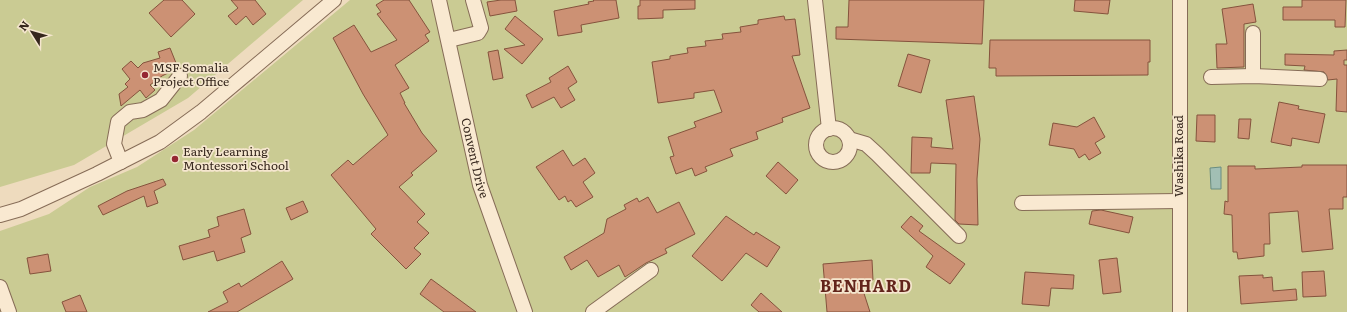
<svg xmlns="http://www.w3.org/2000/svg" width="1347" height="312" viewBox="0 0 1347 312" font-family="Literata,serif">
<style>
.green{fill:#cacb93}
.water{fill:#a2bfb4;stroke:#698d81}
.building{fill:#cc9174;stroke:#85533d}
.lines{fill:none;stroke-linecap:round;stroke-linejoin:round}
.minor-casing{stroke:#866c57;stroke-width:16}
.minor{stroke:#f9e9d1;stroke-width:14}
.poi-dot{fill:#952732;stroke:#f5e6ce;stroke-width:1.5}
.labels{text-anchor:middle;stroke-width:3.5;stroke-linejoin:round;paint-order:stroke}
.poi-label{font-size:12px;fill:#35261c;stroke:#f5e6ce;text-anchor:start}
.street-label{font-size:12px;fill:#35261c;stroke:#f5e6ce}
.district-label{font-size:16px;font-weight:bold;letter-spacing:1px;fill:#62241b;stroke:#f5e6ce}
</style>
<rect width="100%" height="100%" fill="#eedbbe"/>
<path class="green" d="M0,0H303L188,98L74,165L0,187Z
M350,0H1347V312H0V231L49,214L90,187L137,167L194,130Z"/>
<path class="water" d="M1221,167V189H1211L1210,168Z"/>
<path class="building" d="M164,0H182L195,14L171,37L149,13Z
M231,0H255L266,14L253,25L246,16L236,25L228,16L238,8Z
M384,0H409L430,32L425,35L429,41L395,65L409,88L400,93L405,103H404L422,133L437,151L411,173L413,175L399,187L425,214L417,222L429,233L414,248L421,254L406,269L371,234L376,229L331,175L348,160L353,165L388,135L363,94L333,38L354,25L371,52L397,40L377,14L381,12L376,5Z
M501,0H515L517,11L490,16L487,2Z
M593,0H616L619,18L581,25L582,32L558,36L554,11L589,4L588,2L594,1Z
M640,0H695V9L663,10V18L638,19V6H640Z
M849,0H984L982,44L836,39V27H848Z
M1075,0H1110L1108,14L1074,11Z
M1302,0H1346L1345,27H1335V20H1283V7H1302Z
M1253,4L1256,22L1244,24V67L1217,68L1216,44H1227L1222,9Z
M515,16L543,39L522,64L504,49L525,45L505,29Z
M784,16L785,20L795,19L800,55L792,56L810,108L782,118L783,122L756,132L758,139L730,149L733,156L705,167L707,171L695,176L692,168L676,174L670,157L674,156L668,137L696,127L694,122L722,112L714,90L694,93V98L658,103L652,62L670,59V56L688,53L687,48L706,46L705,41L723,39L722,34L741,32L740,27L758,24V20Z
M990,40H1150V62H1148V75L996,76V68H989Z
M170,48L178,68L162,76L150,85L155,90L146,98L140,90L121,106L119,94L128,87L125,84L130,79L122,69L131,61L138,68L143,63L160,58L158,52Z
M498,50L503,78L493,80L488,52Z
M1347,50V60H1344V65H1347V112L1336,111L1337,79L1328,80L1324,72L1304,70L1305,66L1285,65V54L1334,55V51Z
M908,54L930,60L921,93L898,86Z
M568,66L577,82L568,88L575,100L561,108L554,97L532,108L526,95L551,82L549,78Z
M974,96L980,139L977,179L978,225L959,224L955,220L956,164L931,163L930,173H911L912,137L932,138L931,147L953,149L946,100Z
M1279,102L1299,106L1298,109L1325,114L1319,143L1292,138L1291,146L1271,142Z
M1197,115H1215V142L1196,141Z
M1094,117L1105,137L1095,143L1101,153L1089,160L1085,154L1079,158L1074,149L1049,145L1053,123L1077,127Z
M1239,119H1251L1249,139L1238,138Z
M563,150L573,166L585,158L595,173L583,182L593,197L576,207L571,200L568,202L565,196L559,200L536,167Z
M778,162L798,180L786,194L766,176Z
M1302,165H1347V197H1343V209H1329L1333,249L1302,252L1298,211L1269,213L1270,244H1264V256L1238,259L1237,252H1233L1232,215L1224,214L1225,201L1228,202V166H1255V169L1302,167Z
M163,179L166,185L154,191L158,203L147,207L144,196L103,215L98,206L127,191Z
M648,197L657,213L679,202L695,234L665,249L667,253L646,263L625,277L619,265L598,277L587,260L571,270L564,257L604,233L607,219L626,209L624,205L637,198L639,202Z
M303,201L308,212L291,220L286,208Z
M244,209L251,234L241,238L245,252L217,261L214,251L183,260L179,246L210,237L208,230L219,226L217,217Z
M1101,210L1133,217L1129,233L1089,224L1092,211Z
M726,216L754,235L756,232L780,247L767,267L746,253L722,281L692,256Z
M911,216L923,226L919,231L965,264L950,284L926,267L933,256L901,227Z
M48,254L51,271L30,274L27,258Z
M1117,258L1121,292L1103,294L1099,260Z
M872,260L873,280L860,281L870,312H827L823,264Z
M282,261L293,279L237,312H208L228,302L223,292L239,283L241,287Z
M1324,271L1326,296L1303,297L1302,272Z
M1025,272L1074,275L1073,289L1051,288L1049,306L1022,304Z
M1263,275V278L1272,277L1273,291L1296,289L1297,300L1241,304L1239,276Z
M431,279L476,312H444L420,294Z
M761,293L782,312H759L751,305Z
M80,295L87,312H66L62,302Z"/>
<g class="lines">
<defs>
<g id="minor">
<path id="s1" d="M439,0L480,185L525,312"/>
<path d="M815,0L829,129"/>
<path d="M1180,0V312"/>
<path d="M1253,33V76"/>
<path d="M449,40L478,33L481,28L473,0"/>
<path d="M1211,77L1253,76L1320,79"/>
<circle cx="833" cy="145" r="17"/>
<path d="M849,139L866,144L877,154L959,236"/>
<path d="M121,162L114,144L118,122L130,112L143,110L161,100L180,76"/>
<path d="M1022,203L1179,201"/>
<path d="M0,215L21,209L97,174L160,142L201,112L334,0"/>
<path d="M0,287L9,312"/>
<path d="M593,312L651,270"/>
</g>
</defs>
<use href="#minor" class="minor-casing"/>
<use href="#minor" class="minor"/>
</g>
<g class="poi-dot">
<circle cx="145" cy="75" r="4"/>
<circle cx="175" cy="159" r="4"/>
</g>
<g class="labels">
<g class="poi-label">
<text x="153" y="72">MSF Somalia<tspan x="153" dy="14">Project Office</tspan></text>
<text x="183" y="156">Early Learning<tspan x="183" dy="14">Montessori School</tspan></text>
</g>
<g class="street-label">
<text transform="translate(1179 156) rotate(-90)" y="4">Washika Road</text>
<text dy="4" stroke="none"><textPath href="#s1" startOffset="162">Convent Drive</textPath></text>
</g>
<g class="district-label">
<text x="866" y="292">BENHARD</text>
</g>
</g>
<g transform="translate(32 32) rotate(307)" stroke="#f5e6ce" stroke-width="3" paint-order="stroke">
<path d="M0-3L7 15L0 10L-7 15Z" fill="#35261c"/>
<text y="-6" font-size="11" font-weight="bold" text-anchor="middle" fill="#35261c">N</text>
</g>
</svg>
